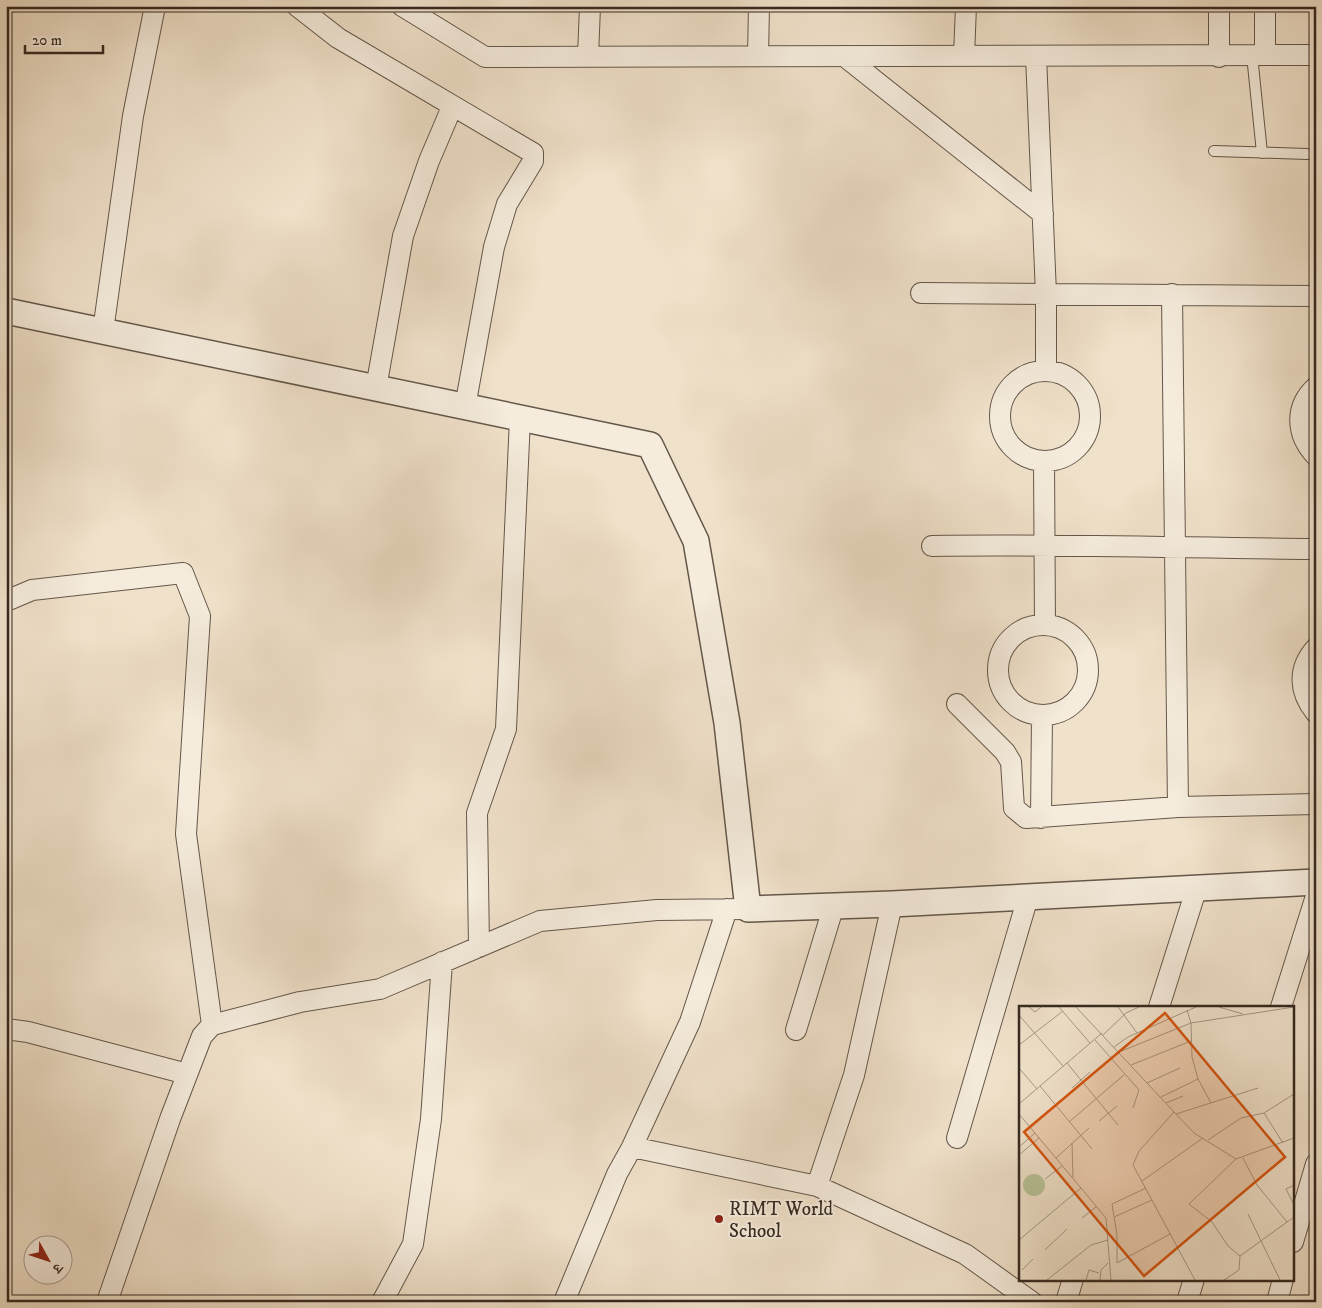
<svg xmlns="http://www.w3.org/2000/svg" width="1322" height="1308" viewBox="0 0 1322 1308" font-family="'IM FELL DW Pica','Noto Serif Devanagari',serif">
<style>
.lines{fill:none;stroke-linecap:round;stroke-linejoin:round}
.service-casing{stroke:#64574a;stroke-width:12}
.minor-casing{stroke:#64574a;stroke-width:22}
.tertiary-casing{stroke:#64574a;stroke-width:28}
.service{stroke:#f5ecdd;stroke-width:10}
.minor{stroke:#f5ecdd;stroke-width:20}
.tertiary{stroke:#f5ecdd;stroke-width:25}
.poi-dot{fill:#8f2418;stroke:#f5ecdd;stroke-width:2}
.labels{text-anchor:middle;stroke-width:4;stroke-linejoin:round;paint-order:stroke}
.poi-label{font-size:19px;fill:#352920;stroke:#f5ecdd;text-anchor:start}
.inset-road{fill:none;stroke:#a59786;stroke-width:1}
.view{fill:#d6540e;fill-opacity:0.15;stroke:#d6540e;stroke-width:2.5}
.inset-edge{fill:none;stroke:#352920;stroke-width:2.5}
</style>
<rect width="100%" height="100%" fill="#f0e1ca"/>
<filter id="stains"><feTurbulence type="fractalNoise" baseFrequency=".004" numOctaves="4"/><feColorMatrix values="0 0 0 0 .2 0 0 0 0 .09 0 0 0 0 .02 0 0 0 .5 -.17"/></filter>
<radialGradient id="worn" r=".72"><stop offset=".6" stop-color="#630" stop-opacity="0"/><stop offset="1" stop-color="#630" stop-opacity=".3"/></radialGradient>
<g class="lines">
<defs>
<path id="service" d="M1252,55L1262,153
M1214,151L1307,154"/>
<path id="minor" d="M297,6L338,38L533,153V161L507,204L494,247L465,407
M402,6L485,57L1316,55
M1219,6V57
M1265,6V55
M758,56L759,6
M844,56L1043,214
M964,56L966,6
M1036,56L1046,294V371
M588,57L590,6
M921,293L1316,296
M1172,294L1178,807
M103,331L133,116L155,6
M1000 416a45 45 0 1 1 90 0a45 45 0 1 1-90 0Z
M1316,387C1294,407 1296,435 1316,456
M376,388L403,236L429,161L452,107
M1044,461L1045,625
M932,546C1060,544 1188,548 1316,549
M6,601L32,590L183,573L200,616L186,834L212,1025
M998 670a45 45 0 1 1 90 0a45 45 0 1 1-90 0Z
M1316,648C1297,669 1299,692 1316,713
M957,704L1005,752L1011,762L1014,808L1026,818L1178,807L1316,804
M1041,818L1042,715
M479,947L477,813L506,729L520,418
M1159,1007L1197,887
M1281,1007L1316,896
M6,1029L28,1032L187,1074
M796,1030L834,905
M957,1138L1028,897
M632,1147L817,1186L965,1254L1032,1302
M817,1186L854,1075L892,904
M1293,1242L1316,1164
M107,1302L170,1119L202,1036L212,1025L300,1002L380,989L540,921L657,910L748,909
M382,1302L413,1244L431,1119L442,962
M564,1302L617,1174L632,1147L690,1022L727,909
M1066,1302L1073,1279
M1187,1302L1194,1279
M1277,1302L1283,1279"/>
<path id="tertiary" d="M6,311L650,445L696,541L727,723L748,909L892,904L1316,882"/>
</defs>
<use href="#service" class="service-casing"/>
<use href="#minor" class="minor-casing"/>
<use href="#tertiary" class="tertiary-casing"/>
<use href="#service" class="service"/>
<use href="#minor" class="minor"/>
<use href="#tertiary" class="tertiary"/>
</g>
<circle class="poi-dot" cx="719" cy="1219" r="5"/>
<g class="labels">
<g class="poi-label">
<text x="729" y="1215">RIMT World<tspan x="729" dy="22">School</tspan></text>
</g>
</g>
<g transform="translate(1019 1006)">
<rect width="275" height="275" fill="#f0e1ca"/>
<path d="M4 179a11 11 0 1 1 22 0a11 11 0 1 1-22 0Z" fill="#b8c398"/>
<path class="inset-road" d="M10,1L16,6L22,1M40,1L71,37M57,1L155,106L120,145L114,159L176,274M99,1L118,27M200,1L224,8M0,9L44,60M84,29L107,7L120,1M76,34L120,84L114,102M0,39L44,5M95,41L109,31L177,1M100,46L172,17L168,4M48,57L99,119M112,59L172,35M0,62L18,83M128,77L161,62M21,80L73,143M53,82L71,66M142,91L179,73M147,97L164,90M192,97L179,73L173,51L172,17L275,1M0,98L83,27M155,106L175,127L217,153L275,132M245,107L264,137M0,108L87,212L92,274M157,108L239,82M80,115L98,100M50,116L105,69M189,134L222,112L245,107L275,88M53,137L54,172M0,141L16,127M0,149L20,132M37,152L70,122M224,152L238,179L268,216M217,153L170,198L193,216L209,240L221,250M26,173L43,160M123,175L184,132M275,179L267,183L275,199M127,182L93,198L98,229V257L151,228M229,208L261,274M95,211L133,194M63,212L77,201M0,234L62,182M26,244L48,223M3,264L14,253M28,274L72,239L89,234M67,274L70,264L80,267M81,274L82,264L89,257M205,274L220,264L221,250L275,211"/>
<path class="view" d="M146,7L266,151L125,270L5,126Z"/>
<rect width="275" height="275" class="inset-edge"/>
</g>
<rect width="1322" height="1308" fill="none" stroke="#f0e1ca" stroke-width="25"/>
<rect x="8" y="8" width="1307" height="1293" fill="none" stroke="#352920" stroke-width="2.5"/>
<rect x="12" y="12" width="1297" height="1283" fill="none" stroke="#352920"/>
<g transform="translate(48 1260) rotate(130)"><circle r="24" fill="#f5ecdd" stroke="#a89e91"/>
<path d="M0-4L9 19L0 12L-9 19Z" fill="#8f2418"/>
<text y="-8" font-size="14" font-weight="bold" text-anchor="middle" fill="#352920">उ</text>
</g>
<path d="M25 45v8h78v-8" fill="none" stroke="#352920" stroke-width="2.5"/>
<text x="32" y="45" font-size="15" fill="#352920" stroke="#f5ecdd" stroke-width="4" paint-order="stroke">20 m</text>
<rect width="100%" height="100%" filter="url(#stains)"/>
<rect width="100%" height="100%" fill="url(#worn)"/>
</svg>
